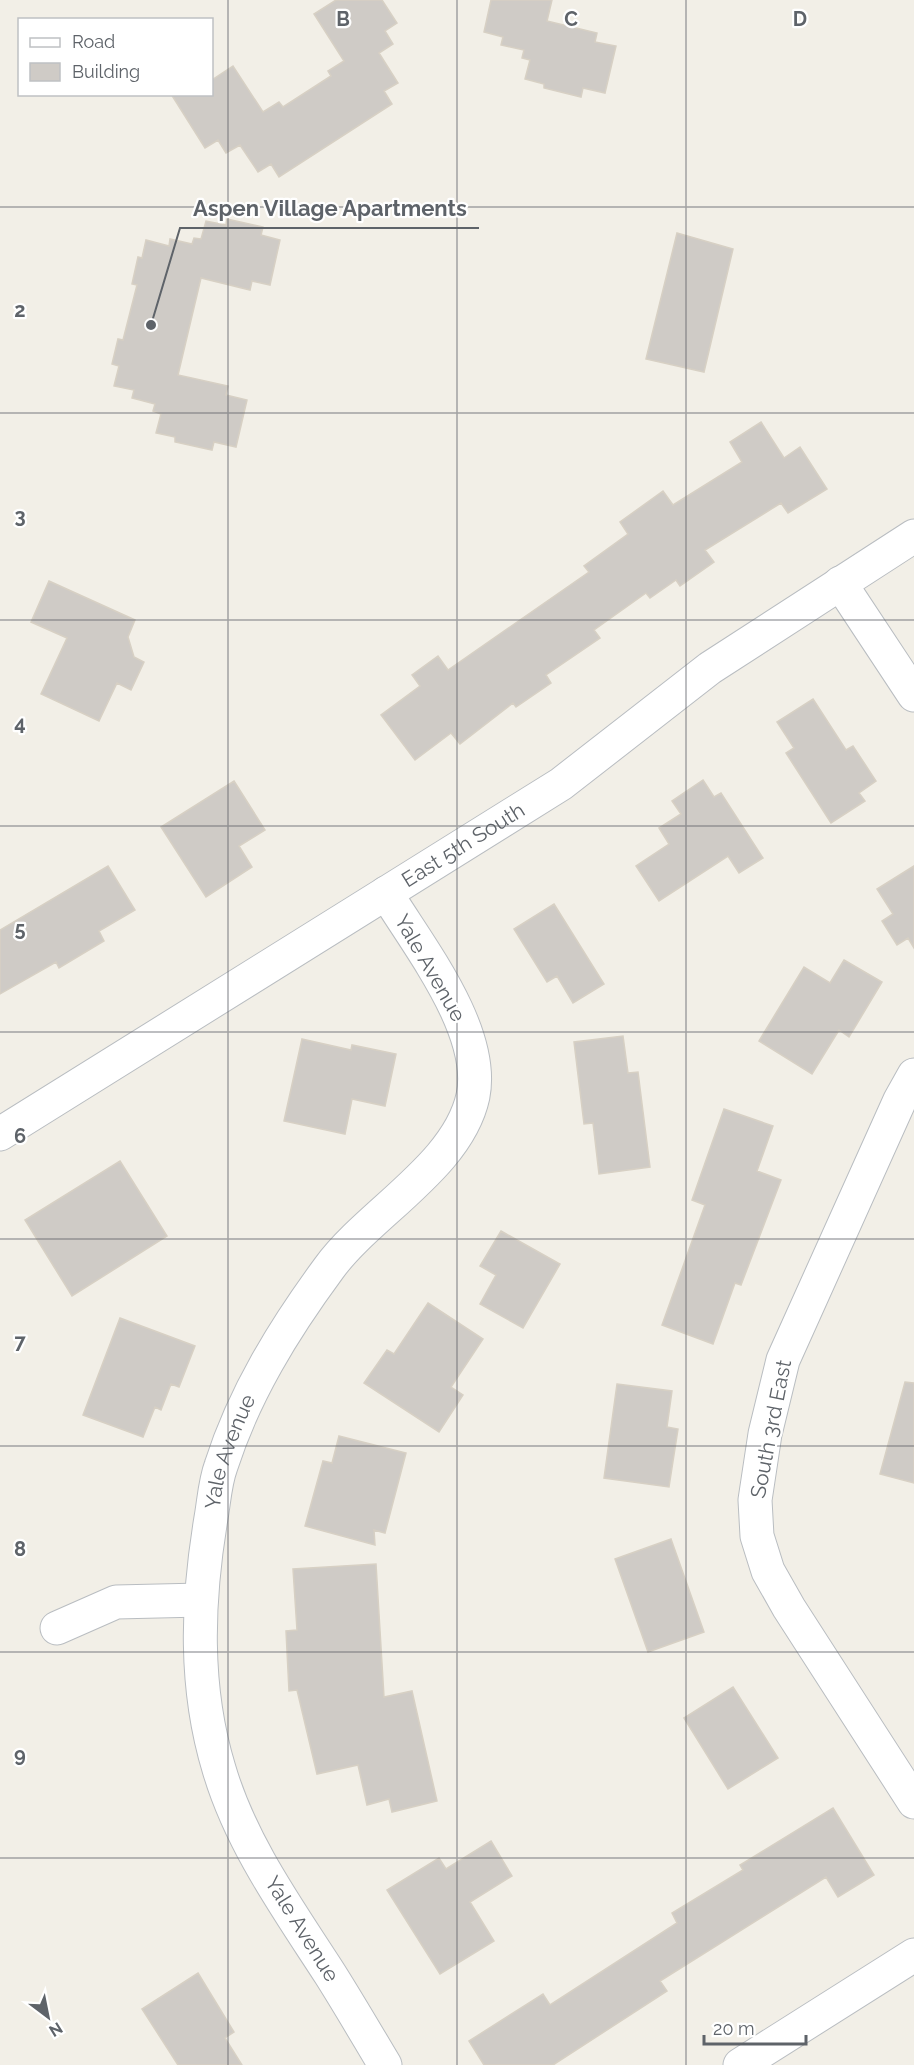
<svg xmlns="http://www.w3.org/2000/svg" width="914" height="2065" viewBox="0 0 914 2065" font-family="Raleway,sans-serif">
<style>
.building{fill:#cfcbc6;stroke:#d7d0c4;stroke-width:1.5}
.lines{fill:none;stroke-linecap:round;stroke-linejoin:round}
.street-casing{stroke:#b9bdc1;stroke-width:35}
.street{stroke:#fff;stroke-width:33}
.grid{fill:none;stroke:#5e6369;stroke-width:1.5;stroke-opacity:0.55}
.labels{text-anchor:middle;stroke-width:4.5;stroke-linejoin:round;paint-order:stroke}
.street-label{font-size:21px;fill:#5e6369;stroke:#fff}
.grid-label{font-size:20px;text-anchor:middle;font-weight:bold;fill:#5e6369;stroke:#fff;stroke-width:4.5;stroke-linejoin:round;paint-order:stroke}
.leader{fill:none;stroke:#5e6369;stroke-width:2}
.callout-dot{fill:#5e6369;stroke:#fff;stroke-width:2}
.callout-label{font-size:22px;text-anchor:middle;font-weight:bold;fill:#5e6369;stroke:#fff;stroke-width:4.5;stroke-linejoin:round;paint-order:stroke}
</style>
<rect width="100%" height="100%" fill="#f2efe7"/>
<path class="building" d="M336,0H382L397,23L385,31L393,44L379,53L398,83L384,91L392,104L279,177L271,164L258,172L240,145L226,153L218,140L205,148L171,94H212V80L233,66L263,112L279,102L283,107L331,76L328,71L344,61L314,14Z
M491,0H552L547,21L597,33L595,42L616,46L605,93L583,88L581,97L544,88V84L525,79L530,60L522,58L524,50L501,45L503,37L484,32Z
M227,219L263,227L261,235L280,240L270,285L252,281L250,290L201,278L178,375L228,386L226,395L247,400L236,447L214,442L212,450L175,442V437L156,433L161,414L153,411L155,404L132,398L134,390L114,386L119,366L112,364L118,339L123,340L137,285L132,284L138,257L142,258L146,240L169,246L170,239L192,244L194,238L201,239L206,221L226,225Z
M677,233L733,249L704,372L646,359Z
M761,422L784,458L800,447L827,489L788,513L781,503L705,550L714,562L680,586L676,580L650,598L646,593L594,630L600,638L546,675L551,683L516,707L513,703L460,744L451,733L415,760L381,715L420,686L412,675L438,656L448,670L589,572L584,566L628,534L620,522L663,491L673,505L742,462L730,442Z
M49,581L135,620L128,637L134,657L144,662L131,690L117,683L99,721L41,694L67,638L31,622Z
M813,699L846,750L853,746L876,781L859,793L865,801L831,823L786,753L794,748L777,722Z
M703,780L714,797L721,793L763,858L739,873L728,856L659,901L636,866L669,844L659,828L681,814L672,801Z
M234,781L265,830L239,846L252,867L206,897L161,827Z
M108,866L135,910L99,931L104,941L59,968L56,962L0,994V930Z
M914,866V948L908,938L897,945L882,921L893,914L877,889Z
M554,904L604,984L573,1003L557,976L547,982L514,929Z
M844,960L882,982L849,1037L839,1030L812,1074L759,1041L804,967L830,983Z
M623,1036L628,1073L638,1072L650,1167L599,1174L593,1123L584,1124L574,1042Z
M302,1039L351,1050L352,1045L396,1054L385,1106L352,1099L345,1134L284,1121Z
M724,1109L773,1126L757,1171L781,1180L741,1285L735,1283L713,1344L662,1325L705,1205L692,1200Z
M120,1161L167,1236L72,1296L25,1220Z
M501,1231L560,1264L523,1328L480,1304L496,1275L480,1266Z
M428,1303L483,1339L451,1387L463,1395L439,1432L364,1383L387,1350L394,1354Z
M120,1318L195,1346L179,1387L171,1384L161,1410L155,1407L143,1437L83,1415Z
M905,1382L914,1383V1483L880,1474Z
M617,1384L672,1391L667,1427L678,1429L669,1487L604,1478Z
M339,1436L406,1453L385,1533L374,1530L375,1545L305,1526L323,1461L332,1463Z
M671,1539L704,1632L648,1652L615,1559Z
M376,1564L384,1697L412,1691L437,1801L392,1812L389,1799L367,1805L358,1765L317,1774L297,1690L289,1691L286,1631L297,1630L293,1569Z
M733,1687L778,1758L728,1789L684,1718Z
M833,1808L874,1875L838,1897L826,1877L660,1981L667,1991L553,2065H484L469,2041L543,1994L550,2005L677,1923L672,1913L743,1870L740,1865Z
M491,1841L512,1876L470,1902L494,1941L440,1974L387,1890L439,1858L446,1869Z
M198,1973L234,2032L225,2038L242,2065H178L142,2009Z"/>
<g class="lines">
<defs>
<g id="street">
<path d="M840,583L914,695"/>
<path d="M914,1075L900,1100L783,1360L765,1434L755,1500L757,1536L768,1571L789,1608L914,1802"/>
<path id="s1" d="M0,1134L561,784L710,668L914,536"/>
<path d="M57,1628L116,1602L201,1600"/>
<path id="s2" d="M385,2065C367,2035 349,2004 330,1974C288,1909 241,1844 219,1769C194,1687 197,1602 211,1518C214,1501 215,1482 221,1466C244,1394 284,1329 329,1268C369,1213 458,1166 473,1096C486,1031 419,947 386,893"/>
<path d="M740,2065L914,1955"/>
</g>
</defs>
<use href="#street" class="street-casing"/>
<use href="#street" class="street"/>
</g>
<path class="grid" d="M228,0V2065M457,0V2065M686,0V2065M0,207H914M0,413H914M0,620H914M0,826H914M0,1032H914M0,1239H914M0,1446H914M0,1652H914M0,1858H914"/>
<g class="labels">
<g class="street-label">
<text dy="7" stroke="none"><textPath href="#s1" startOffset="546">East 5th South</textPath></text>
<text transform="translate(430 968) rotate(60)" y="7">Yale Avenue</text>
<text transform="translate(771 1429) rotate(-79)" y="7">South 3rd East</text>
<text dy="7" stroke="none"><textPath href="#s2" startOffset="663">Yale Avenue</textPath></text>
<text transform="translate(302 1929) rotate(58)" y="7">Yale Avenue</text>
</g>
</g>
<g class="grid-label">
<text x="343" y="26">B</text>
<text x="571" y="26">C</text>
<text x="800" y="26">D</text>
<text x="20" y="317">2</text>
<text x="20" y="523">3</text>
<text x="20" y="730">4</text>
<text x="20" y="936">5</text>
<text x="20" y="1143">6</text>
<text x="20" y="1349">7</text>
<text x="20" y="1556">8</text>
<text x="20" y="1762">9</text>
</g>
<path class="leader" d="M151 325L180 228H479"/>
<circle class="callout-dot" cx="151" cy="325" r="6"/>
<g class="callout-label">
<text x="330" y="216">Aspen Village Apartments</text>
</g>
<rect x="18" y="18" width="195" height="78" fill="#ffffff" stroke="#bfc1c3" stroke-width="1.5"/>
<rect x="30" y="38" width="30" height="9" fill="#ffffff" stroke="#bfc1c3" stroke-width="1.5"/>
<text x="72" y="48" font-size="18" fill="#5e6369">Road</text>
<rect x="30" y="63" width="30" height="18" fill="#cfcbc6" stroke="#bfc1c3" stroke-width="1.5"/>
<text x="72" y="78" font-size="18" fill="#5e6369">Building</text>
<g transform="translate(48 2017) rotate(148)" stroke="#ffffff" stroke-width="4.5" paint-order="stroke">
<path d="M0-4.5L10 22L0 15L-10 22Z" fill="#5e6369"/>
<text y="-9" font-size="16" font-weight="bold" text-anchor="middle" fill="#5e6369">N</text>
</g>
<path d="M704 2035v9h102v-9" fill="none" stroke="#5e6369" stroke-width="3"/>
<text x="713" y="2035" font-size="18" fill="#5e6369" stroke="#ffffff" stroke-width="4.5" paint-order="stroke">20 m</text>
</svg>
